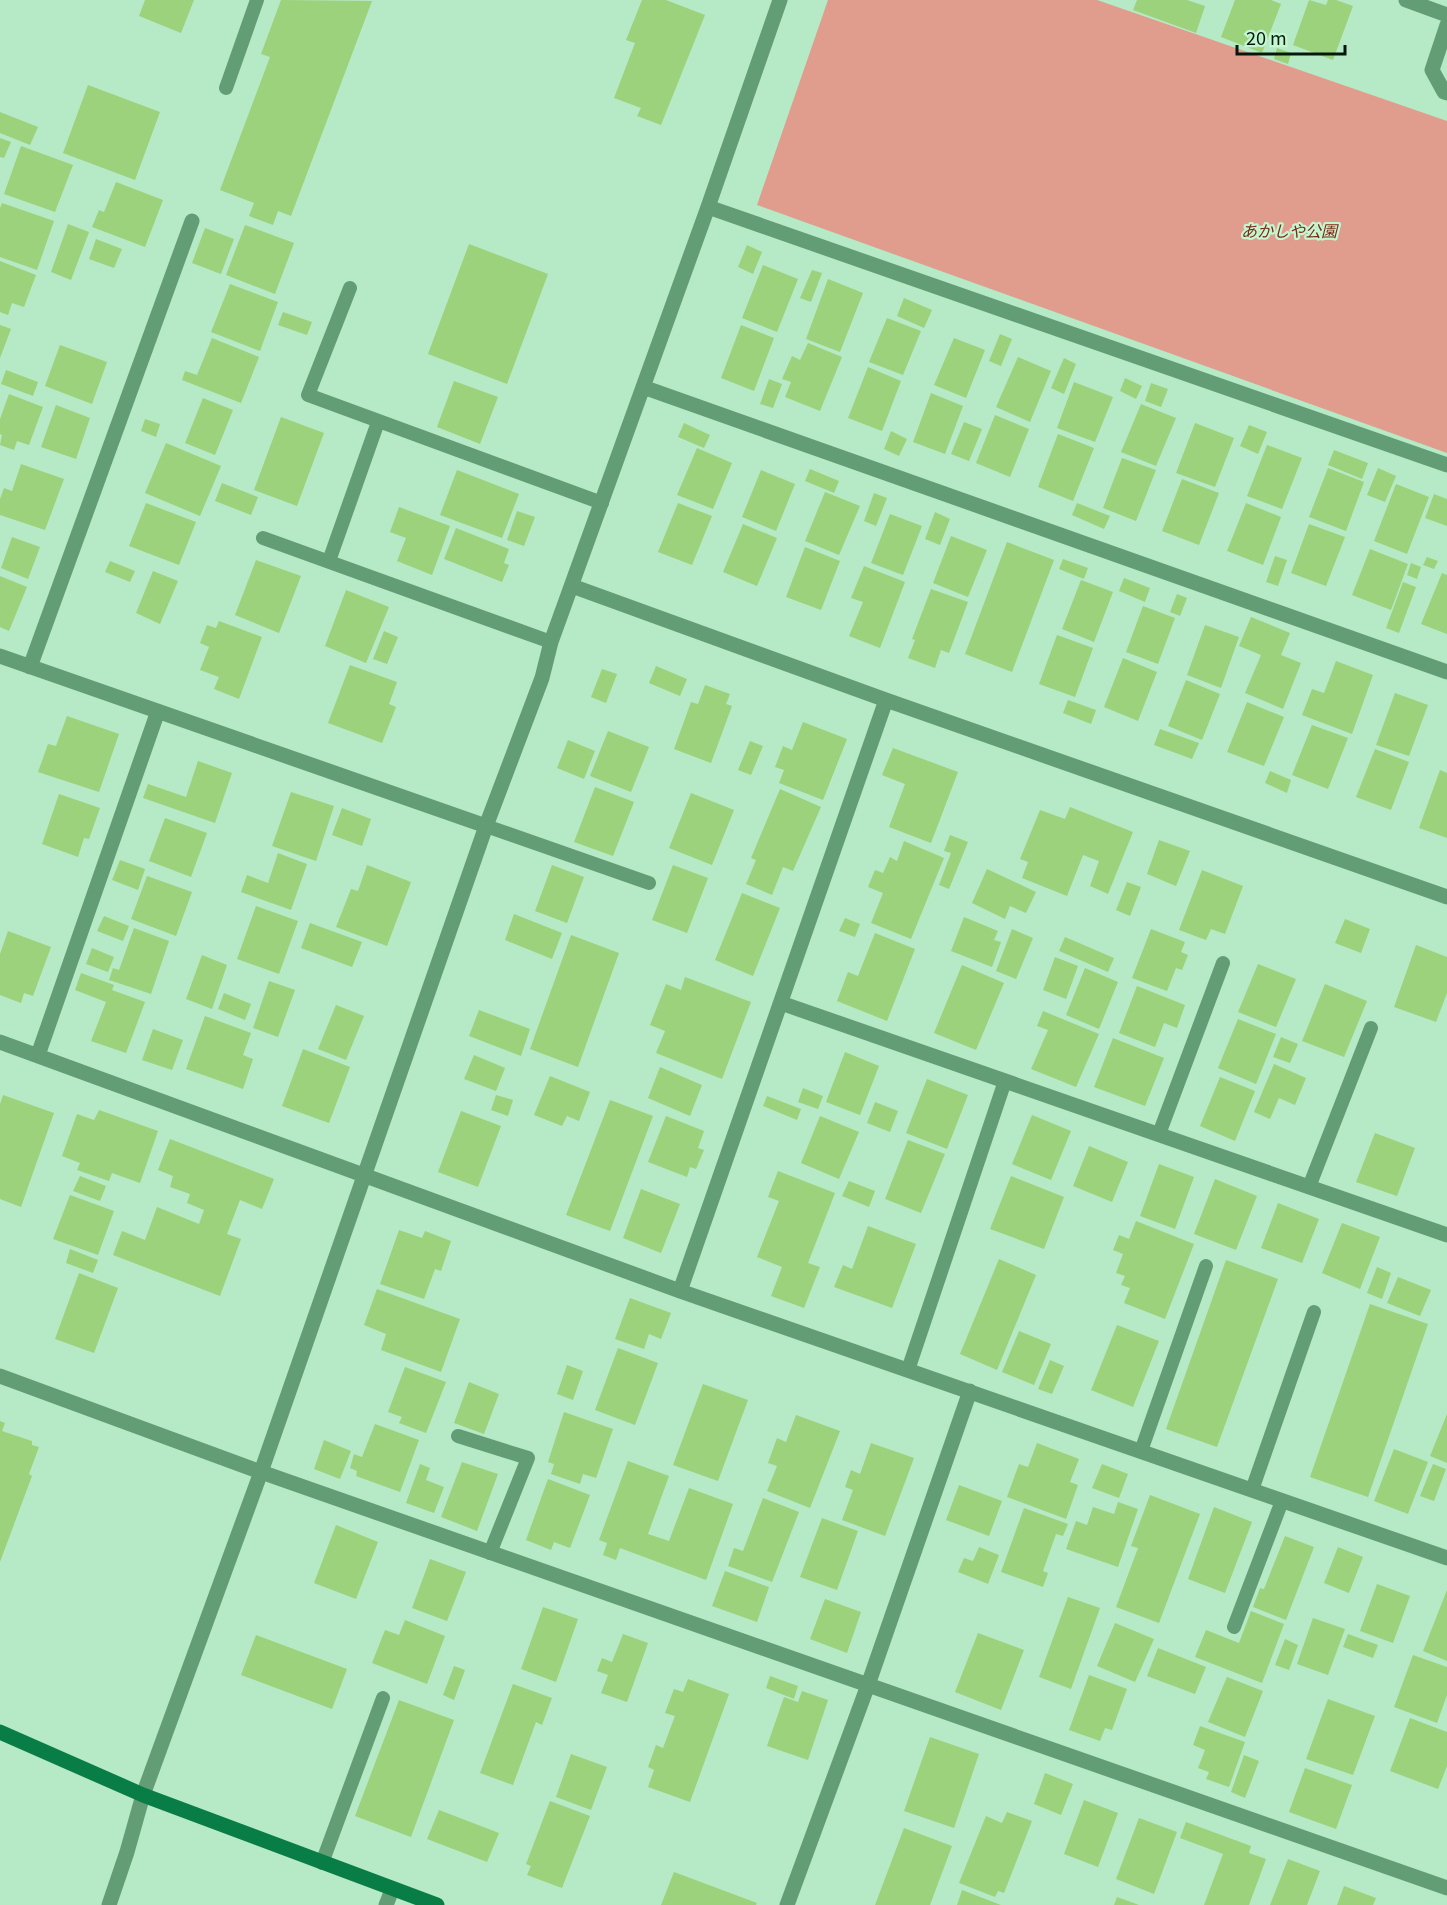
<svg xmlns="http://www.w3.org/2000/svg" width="1447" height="1905" viewBox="0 0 1447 1905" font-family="Georgia,'Noto Sans JP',serif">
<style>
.green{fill:#e09d8d}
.building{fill:#9cd27c}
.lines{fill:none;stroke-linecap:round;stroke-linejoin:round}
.lane{stroke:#639d76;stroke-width:14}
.street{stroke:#639d76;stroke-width:15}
.secondary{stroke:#097d46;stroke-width:15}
.labels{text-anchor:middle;stroke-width:4.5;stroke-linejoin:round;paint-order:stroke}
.park-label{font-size:16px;font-style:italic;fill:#802713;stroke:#c3f7d2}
</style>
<rect width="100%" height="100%" fill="#b6e9c5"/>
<path class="green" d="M828,0H1097L1447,121V453L757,205Z"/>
<path class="building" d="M145,0H194L181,33L139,16Z
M281,0L372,1L291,216L278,211L273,225L249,216L254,203L220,190L270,57L261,54Z
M642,0H666L705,15L661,125L637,116L641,108L614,98L635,43L626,40Z
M1137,0H1187L1205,6L1196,33L1133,10Z
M1235,0H1271L1281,4L1262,53L1221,37Z
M1309,0L1326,5L1328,0H1336L1353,6L1333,60L1293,45Z
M1277,48L1291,53L1288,64L1274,59Z
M88,85L160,112L135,180L63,153Z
M0,112L38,127L30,145L0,133Z
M0,138L11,142L4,158L0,157Z
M21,146L73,165L55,212L4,194Z
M116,182L163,200L145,247L92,227L99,210L104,212Z
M2,203L54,221L37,270L0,257V208Z
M68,224L89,232L71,280L51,272Z
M245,225L294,243L275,294L226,275Z
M205,228L234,239L221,274L192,263Z
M96,239L122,249L114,268L89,259Z
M469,244L548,274L507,384L428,354Z
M747,245L762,252L753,274L738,267Z
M0,261L36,275L24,307L12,303L8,315L0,312Z
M763,265L798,279L777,332L742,318Z
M812,270L822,273L811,302L800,298Z
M828,279L863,293L840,352L806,339Z
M230,284L278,302L260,351L211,332Z
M904,298L932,310L924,328L897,316Z
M283,312L312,322L307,335L278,325Z
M887,318L921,331L903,375L869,362Z
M0,325L11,329L0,358Z
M741,325L774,338L754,391L721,378Z
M1000,334L1012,339L1001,366L989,361Z
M212,338L259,357L241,403L182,380L185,371L197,375Z
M954,338L985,350L966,398L934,385Z
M808,343L842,357L820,411L785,397L791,382L782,379L792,356L800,360Z
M60,345L107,362L92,404L45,386Z
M1018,357L1051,371L1030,422L996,407Z
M1064,358L1076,364L1064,394L1051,388Z
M868,367L901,381L882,431L848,418Z
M6,370L38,382L33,396L1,384Z
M1125,378L1142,386L1136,399L1120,391Z
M769,379L782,384L773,408L760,404Z
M454,381L498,397L480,444L437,427Z
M1074,382L1113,397L1095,442L1057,428Z
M1151,383L1168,389L1161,407L1145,401Z
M931,393L963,406L945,454L913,442Z
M9,394L43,407L29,445L17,441L14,450L0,445L2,435L0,434V419Z
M203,398L233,410L215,455L185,443Z
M1141,404L1176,418L1156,466L1121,452Z
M56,405L90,418L76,459L41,447Z
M995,415L1029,429L1010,477L976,463Z
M281,417L324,433L297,506L254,490Z
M145,419L160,424L156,437L141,431Z
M964,422L982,429L969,461L951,454Z
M684,423L710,435L704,448L678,437Z
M1195,423L1234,438L1215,487L1176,473Z
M1249,425L1267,432L1258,454L1240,446Z
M891,431L907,439L899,456L884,449Z
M1058,434L1094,448L1073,501L1038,487Z
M166,443L221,466L200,516L145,493Z
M1267,445L1302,458L1282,509L1247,496Z
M697,448L732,463L713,509L677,495Z
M1334,450L1368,463L1362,479L1328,465Z
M1122,458L1156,470L1136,521L1103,508Z
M21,464L64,479L45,530L0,515V499L4,488L12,491Z
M1328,468L1364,482L1346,531L1309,517Z
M1378,468L1396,476L1385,502L1367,495Z
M810,469L839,481L834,493L805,481Z
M457,470L519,494L502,538L440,515Z
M761,470L795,484L776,531L742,517Z
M1182,479L1219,493L1199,545L1162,531Z
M222,483L258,497L251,515L215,501Z
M1396,484L1429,497L1407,554L1374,541Z
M825,492L860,506L839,555L805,541Z
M874,493L887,498L876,526L864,521Z
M1434,494L1447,499V526L1425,518Z
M146,503L196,522L179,565L129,546Z
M678,503L712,516L692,565L658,552Z
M1077,503L1110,516L1104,529L1072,515Z
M1246,503L1281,517L1263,565L1227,551Z
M399,507L450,526L432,575L397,561L406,538L390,532Z
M517,511L535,517L524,546L507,540Z
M935,512L950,519L940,545L925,539Z
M890,514L922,526L903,575L871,563Z
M743,524L777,538L757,586L723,572Z
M1309,524L1345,537L1326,586L1291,573Z
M456,528L509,549L504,563L509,565L502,582L444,559Z
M951,536L987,550L968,597L933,583Z
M12,537L40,547L28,579L1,568Z
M1007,542L1054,560L1012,672L965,654Z
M805,547L840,561L821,610L786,597Z
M1370,549L1408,564L1391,610L1352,595Z
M1275,556L1287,560L1278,586L1266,582Z
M1427,557L1438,561L1434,569L1423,565Z
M1063,559L1088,568L1084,579L1059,569Z
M256,560L301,576L279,633L235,615Z
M110,561L135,571L130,582L105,572Z
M1411,563L1421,567L1417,579L1407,575Z
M864,566L905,582L880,648L849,636L863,602L851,598Z
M153,571L178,581L160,624L136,613Z
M1442,573L1447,575V634L1421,624Z
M0,576L27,587L9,631L0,627Z
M1124,578L1150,588L1145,602L1119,591Z
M1081,580L1113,592L1094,642L1062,629Z
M1403,582L1416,587L1399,633L1386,628Z
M931,589L968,602L949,653L941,650L935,668L908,658L915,640L912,639Z
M346,590L389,607L366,663L325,646Z
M1177,594L1187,598L1180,616L1170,612Z
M1143,606L1175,618L1158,664L1126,652Z
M1251,617L1290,633L1281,655L1301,663L1283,709L1245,693L1261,655L1239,646Z
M219,621L262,637L239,699L214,689L219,677L200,670L209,647L200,643L207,625L216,628Z
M1205,625L1239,637L1221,688L1187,675Z
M384,631L398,637L387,664L373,659Z
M1057,635L1093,648L1075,697L1039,684Z
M1123,658L1157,672L1138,721L1104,707Z
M1336,661L1373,675L1352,734L1302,715L1312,689L1324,693Z
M350,665L397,682L389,704L396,707L382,743L328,723Z
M656,666L687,679L680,696L649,683Z
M602,669L617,674L606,703L591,697Z
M1186,680L1220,694L1202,740L1168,726Z
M705,685L730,694L726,704L732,706L711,763L674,749L691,702L698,704Z
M1395,693L1428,705L1409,756L1376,745Z
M1068,700L1096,710L1091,724L1063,713Z
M1247,702L1284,717L1264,766L1227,752Z
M67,716L119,734L99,792L38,772L48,744L56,746Z
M803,722L847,739L823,800L779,783L784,770L775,767L783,746L792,750Z
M1312,725L1348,738L1328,789L1292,775Z
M1160,729L1199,743L1192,759L1154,745Z
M608,731L649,747L631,792L590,776Z
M568,740L595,751L584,779L557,768Z
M750,741L763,746L751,775L738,770Z
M893,748L958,772L931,843L889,827L905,784L882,775Z
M1375,749L1409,762L1391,810L1356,797Z
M198,761L232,773L215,823L143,798L148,784L186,797Z
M1440,770L1447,773V838L1419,828Z
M1270,771L1291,780L1287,793L1265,783Z
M595,787L634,802L613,856L574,842Z
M780,789L821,807L793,871L783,867L772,895L746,884L756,860L751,858Z
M291,792L334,806L316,861L272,846Z
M691,793L734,810L712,865L669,848Z
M59,794L100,808L89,839L84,838L78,857L42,844Z
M1070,807L1133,832L1108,894L1090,886L1099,861L1083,855L1067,896L1022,878L1028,862L1020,859L1040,810L1065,819Z
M342,808L371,819L362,846L332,835Z
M165,818L207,833L191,877L149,861Z
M950,835L968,842L949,889L939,885L951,853L944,851Z
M1159,840L1190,851L1176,886L1147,874Z
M904,841L944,858L911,939L871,923L883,893L868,887L875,870L883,873L890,857L897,861Z
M278,853L307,864L291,910L241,892L247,875L268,883Z
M120,860L145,869L138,890L112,880Z
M367,865L411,882L387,946L336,927L351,889L358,891Z
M552,865L584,877L567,923L535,911Z
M673,865L708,878L687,933L652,920Z
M987,869L1036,892L1026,913L1010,906L1005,919L972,903Z
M1202,870L1243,886L1225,934L1211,929L1206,940L1179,930Z
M147,876L192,892L176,936L131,919Z
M1127,882L1141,887L1130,916L1116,910Z
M742,893L780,908L753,976L715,960Z
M256,906L298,921L279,974L237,959Z
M514,914L562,933L552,959L505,940Z
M104,916L129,926L123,941L97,931Z
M964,917L998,931L994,940L1001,942L992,967L951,951Z
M845,918L860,924L855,937L839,931Z
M1345,919L1370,929L1361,953L1335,943Z
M310,923L362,942L352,967L301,948Z
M134,928L169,941L151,994L109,980L113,968L119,970Z
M1012,929L1033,938L1016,979L996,971Z
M1151,929L1185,942L1181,952L1188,955L1182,970L1176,968L1167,991L1132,978Z
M8,931L51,947L33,996L24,993L21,1003L0,995V954Z
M875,933L915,949L887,1021L837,1001L848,972L858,976Z
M571,935L619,953L578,1067L530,1049Z
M1065,937L1114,958L1108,972L1059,951Z
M1416,945L1447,957V993L1436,1022L1394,1007Z
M92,948L114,957L108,972L86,964Z
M202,955L227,965L212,1009L186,999Z
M1055,957L1078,966L1066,999L1043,990Z
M1258,964L1296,979L1276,1027L1238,1012Z
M962,965L1004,983L976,1050L934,1033Z
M1085,968L1118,982L1099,1029L1066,1015Z
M81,973L114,985L112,990L145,1002L126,1053L91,1041L106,1002L75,990Z
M685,977L751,1002L722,1079L656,1053L665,1031L650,1025L666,984L681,990Z
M269,981L295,990L278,1037L253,1028Z
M1325,984L1367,1001L1344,1057L1302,1041Z
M1137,986L1185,1005L1177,1028L1164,1023L1155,1047L1119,1033Z
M224,993L251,1004L245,1020L218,1009Z
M336,1005L364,1016L346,1060L318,1049Z
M479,1010L530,1029L521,1056L469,1036Z
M1043,1011L1099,1034L1076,1087L1031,1069L1048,1030L1037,1026Z
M205,1016L251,1033L243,1055L253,1059L243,1089L186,1069Z
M1238,1019L1276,1034L1256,1084L1218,1068Z
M153,1029L183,1040L172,1070L142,1060Z
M1281,1037L1298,1044L1290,1063L1273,1057Z
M1113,1038L1164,1058L1145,1106L1094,1087Z
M303,1049L350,1067L329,1123L282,1106Z
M845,1052L879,1066L860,1115L826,1102Z
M474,1055L505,1068L496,1091L464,1079Z
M1274,1064L1306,1078L1295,1105L1279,1098L1270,1119L1254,1112Z
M660,1067L702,1085L690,1116L648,1098Z
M550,1076L590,1092L579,1121L567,1116L562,1126L534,1115Z
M1220,1077L1255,1091L1235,1141L1200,1126Z
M927,1079L968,1095L947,1149L906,1133Z
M803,1088L823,1096L818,1109L798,1102Z
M3,1095L54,1113L21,1207L0,1199V1104Z
M496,1095L513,1100L508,1116L491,1110Z
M767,1096L801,1109L797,1120L763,1106Z
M610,1100L653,1116L610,1231L566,1215Z
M875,1102L898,1111L890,1132L867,1123Z
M99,1110L158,1131L140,1183L112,1173L109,1181L77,1170L80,1163L62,1156L77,1114L94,1120Z
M461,1111L501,1126L478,1187L438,1172Z
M1032,1115L1071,1131L1051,1180L1012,1164Z
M666,1116L704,1131L698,1148L704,1150L696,1169L690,1167L687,1177L648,1162Z
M820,1116L859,1132L839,1179L801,1163Z
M1375,1133L1415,1148L1397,1196L1356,1182Z
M170,1139L274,1179L262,1209L240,1200L227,1234L241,1239L220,1296L113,1255L122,1231L145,1240L157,1207L199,1224L204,1210L187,1203L190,1194L170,1187L173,1176L158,1170Z
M908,1140L945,1154L921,1213L885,1199Z
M1089,1146L1128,1162L1112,1202L1073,1186Z
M1159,1164L1194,1177L1175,1229L1140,1216Z
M778,1171L835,1193L808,1263L820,1267L804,1308L771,1296L782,1267L757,1257L779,1201L768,1197Z
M80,1176L106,1186L100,1201L73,1191Z
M1011,1176L1064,1197L1044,1249L990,1229Z
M1215,1179L1257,1196L1236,1250L1194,1234Z
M849,1181L875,1191L869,1207L842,1196Z
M641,1189L680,1204L661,1253L623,1238Z
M70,1195L114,1211L98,1255L53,1239Z
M1278,1203L1319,1219L1302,1263L1261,1248Z
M1136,1221L1194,1244L1165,1319L1124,1303L1130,1288L1121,1285L1125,1276L1116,1273L1123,1254L1113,1250L1119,1235L1129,1239Z
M1342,1223L1380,1237L1360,1289L1322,1273Z
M868,1226L916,1244L892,1308L834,1287L843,1265L852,1269Z
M399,1230L422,1238L425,1231L451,1241L441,1271L435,1269L424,1299L380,1284Z
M70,1249L98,1260L93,1273L66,1263Z
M999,1259L1036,1275L997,1370L960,1354Z
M1226,1260L1278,1279L1217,1447L1166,1429Z
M1377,1267L1391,1273L1382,1299L1367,1293Z
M79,1273L118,1288L94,1353L55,1339Z
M1398,1277L1431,1290L1420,1316L1387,1303Z
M377,1289L460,1319L441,1372L381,1350L386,1334L364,1325Z
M630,1298L671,1313L661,1339L649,1334L644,1349L615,1339Z
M1370,1304L1428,1324L1368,1497L1310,1477Z
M1117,1325L1159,1341L1133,1407L1091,1390Z
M1019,1331L1051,1344L1034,1385L1002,1372Z
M618,1348L658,1363L635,1425L595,1410Z
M1050,1360L1064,1366L1052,1394L1038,1389Z
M567,1365L583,1371L573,1400L557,1394Z
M405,1367L446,1382L426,1433L399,1423L402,1417L388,1412Z
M469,1382L499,1394L484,1434L454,1423Z
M703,1384L748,1400L718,1481L673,1465Z
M564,1412L613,1429L596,1478L583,1474L580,1484L551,1474L554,1464L548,1462Z
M1447,1414V1463L1430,1456Z
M796,1415L840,1431L810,1508L767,1491L777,1466L768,1463L777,1438L786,1442Z
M0,1421L5,1423L2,1431L32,1441V1445L39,1447L29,1474L32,1476L0,1562Z
M375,1424L419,1440L400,1492L356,1476L357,1471L350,1468L354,1454L362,1457Z
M324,1440L351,1451L340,1479L314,1469Z
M871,1443L914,1458L885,1536L842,1520L853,1490L845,1487L851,1470L860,1474Z
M1037,1443L1079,1459L1070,1482L1078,1485L1066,1519L1007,1497L1019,1464L1028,1467Z
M1394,1449L1428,1462L1408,1514L1374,1501Z
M628,1461L669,1476L648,1534L669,1541L689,1488L733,1504L706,1580L620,1548L616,1560L603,1555L607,1543L599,1540Z
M462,1462L498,1474L477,1531L441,1517Z
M420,1464L430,1468L426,1480L444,1487L434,1513L406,1503Z
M1102,1464L1128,1474L1119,1498L1092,1488Z
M1433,1464L1446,1469L1434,1501L1420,1496Z
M548,1479L590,1495L570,1548L554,1542L551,1550L526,1540Z
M959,1485L1002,1501L989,1536L946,1520Z
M1150,1495L1200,1514L1159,1623L1116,1607L1138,1548L1131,1546Z
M763,1498L799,1512L772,1582L728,1566L734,1548L743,1551Z
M1118,1502L1138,1509L1118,1567L1066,1549L1076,1521L1087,1525L1093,1507L1114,1514Z
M1214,1507L1252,1522L1225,1593L1188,1579Z
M1024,1508L1068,1524L1063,1536L1056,1534L1043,1571L1048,1573L1043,1587L1001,1572Z
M822,1518L858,1531L837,1590L800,1577Z
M336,1525L378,1542L356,1599L314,1583Z
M1285,1536L1314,1547L1286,1620L1253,1607L1260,1588L1264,1589Z
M979,1547L999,1555L988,1584L958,1572L964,1558L973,1561Z
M1338,1547L1363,1557L1349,1593L1324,1583Z
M430,1559L466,1572L447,1621L412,1608Z
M725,1571L769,1587L757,1622L712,1606Z
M1377,1584L1410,1596L1393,1643L1360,1631Z
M1447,1590V1661L1423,1651Z
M1068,1597L1100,1608L1071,1689L1039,1677Z
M825,1599L861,1612L847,1653L810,1639Z
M543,1607L578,1619L556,1682L521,1669Z
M1251,1611L1284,1624L1262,1683L1195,1657L1206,1630L1239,1643Z
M1313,1618L1345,1629L1328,1675L1297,1664Z
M405,1620L445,1636L427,1684L372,1663L385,1630L399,1635Z
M1115,1623L1154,1639L1135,1682L1097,1666Z
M978,1633L1024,1650L1001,1710L955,1692Z
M623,1634L648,1643L627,1702L601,1693L608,1675L597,1671L602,1658L612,1662Z
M1348,1634L1378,1645L1373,1658L1343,1647Z
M256,1635L347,1669L332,1709L241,1675Z
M1285,1639L1298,1645L1289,1670L1275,1665Z
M1158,1648L1206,1667L1195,1694L1147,1676Z
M1413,1655L1447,1667V1695L1437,1723L1394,1707Z
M454,1666L465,1670L454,1700L443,1695Z
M1089,1675L1127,1689L1112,1730L1105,1728L1100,1741L1069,1730Z
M770,1676L798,1686L794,1699L766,1688Z
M1227,1677L1263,1691L1245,1737L1208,1722Z
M688,1679L729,1694L690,1802L648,1787L654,1770L648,1767L656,1745L663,1748L675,1716L665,1713L674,1689L683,1692Z
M513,1684L552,1698L542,1725L536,1722L513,1785L480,1773Z
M802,1691L828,1700L808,1760L767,1746L784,1697L798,1702Z
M1328,1699L1375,1716L1353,1775L1306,1759Z
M399,1700L454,1720L411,1837L355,1816Z
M1410,1718L1447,1732V1766L1438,1789L1390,1771Z
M1200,1726L1245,1742L1229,1787L1206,1779L1209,1772L1198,1768L1205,1750L1193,1745Z
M930,1737L979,1754L954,1828L904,1811Z
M571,1754L607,1767L591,1810L556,1797Z
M1244,1755L1259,1761L1245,1798L1231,1792Z
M1305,1768L1352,1785L1336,1829L1289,1812Z
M1045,1773L1073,1784L1061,1815L1034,1804Z
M1084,1800L1118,1813L1098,1867L1064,1854Z
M550,1801L590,1816L562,1888L527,1875L531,1866L526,1864Z
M439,1810L499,1833L487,1862L427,1839Z
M1007,1812L1032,1821L1004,1893L998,1891L995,1897L959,1883L986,1816L1002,1823Z
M1139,1818L1177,1832L1154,1894L1116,1879Z
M1186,1822L1251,1846L1249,1853L1266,1859L1249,1905H1204L1223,1854L1180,1838Z
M904,1828L952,1846L930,1905H875Z
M1288,1859L1320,1871L1307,1905H1270Z
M674,1872L757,1903L756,1905H661Z
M1344,1886L1376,1898L1373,1905H1337Z
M962,1890L1001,1905H957Z
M1117,1897L1139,1905H1114Z"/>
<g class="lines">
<path class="lane" d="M226,88L257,0
M350,288L308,395L602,503
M263,538L551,642
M329,561L378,422
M486,826L649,883
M1159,1134L1223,963
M1309,1187L1371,1028
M908,1370L1005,1081
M458,1436L528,1458L490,1553
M1141,1451L1206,1266
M1252,1490L1314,1312
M1234,1627L1282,1501
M322,1863L383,1698"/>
<path class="street" d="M1406,0L1447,15
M1447,25L1432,70L1444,92L1447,93
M708,207L1447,465
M643,387L1447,672
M572,586L886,700L1447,897
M0,656L486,826
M30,667L192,221
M781,1003L1447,1235
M0,1042L680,1291L1447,1558
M38,1055L158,711
M680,1291L886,700
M0,1376L261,1472L1447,1888
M109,1905L127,1852L143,1795L261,1472L486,826L542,678L551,642L708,207L780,0
M386,1905L392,1890
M787,1905L868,1685L970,1391"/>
<path class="secondary" d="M0,1732L143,1795L437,1905"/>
</g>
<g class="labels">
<g class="park-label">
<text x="1289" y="237">あかしや公園</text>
</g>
</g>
<path d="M1237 45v9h108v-9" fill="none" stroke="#05180b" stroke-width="3"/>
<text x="1246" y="45" font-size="18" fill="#05180b" stroke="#c3f7d2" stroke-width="4.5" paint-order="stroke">20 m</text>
</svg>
